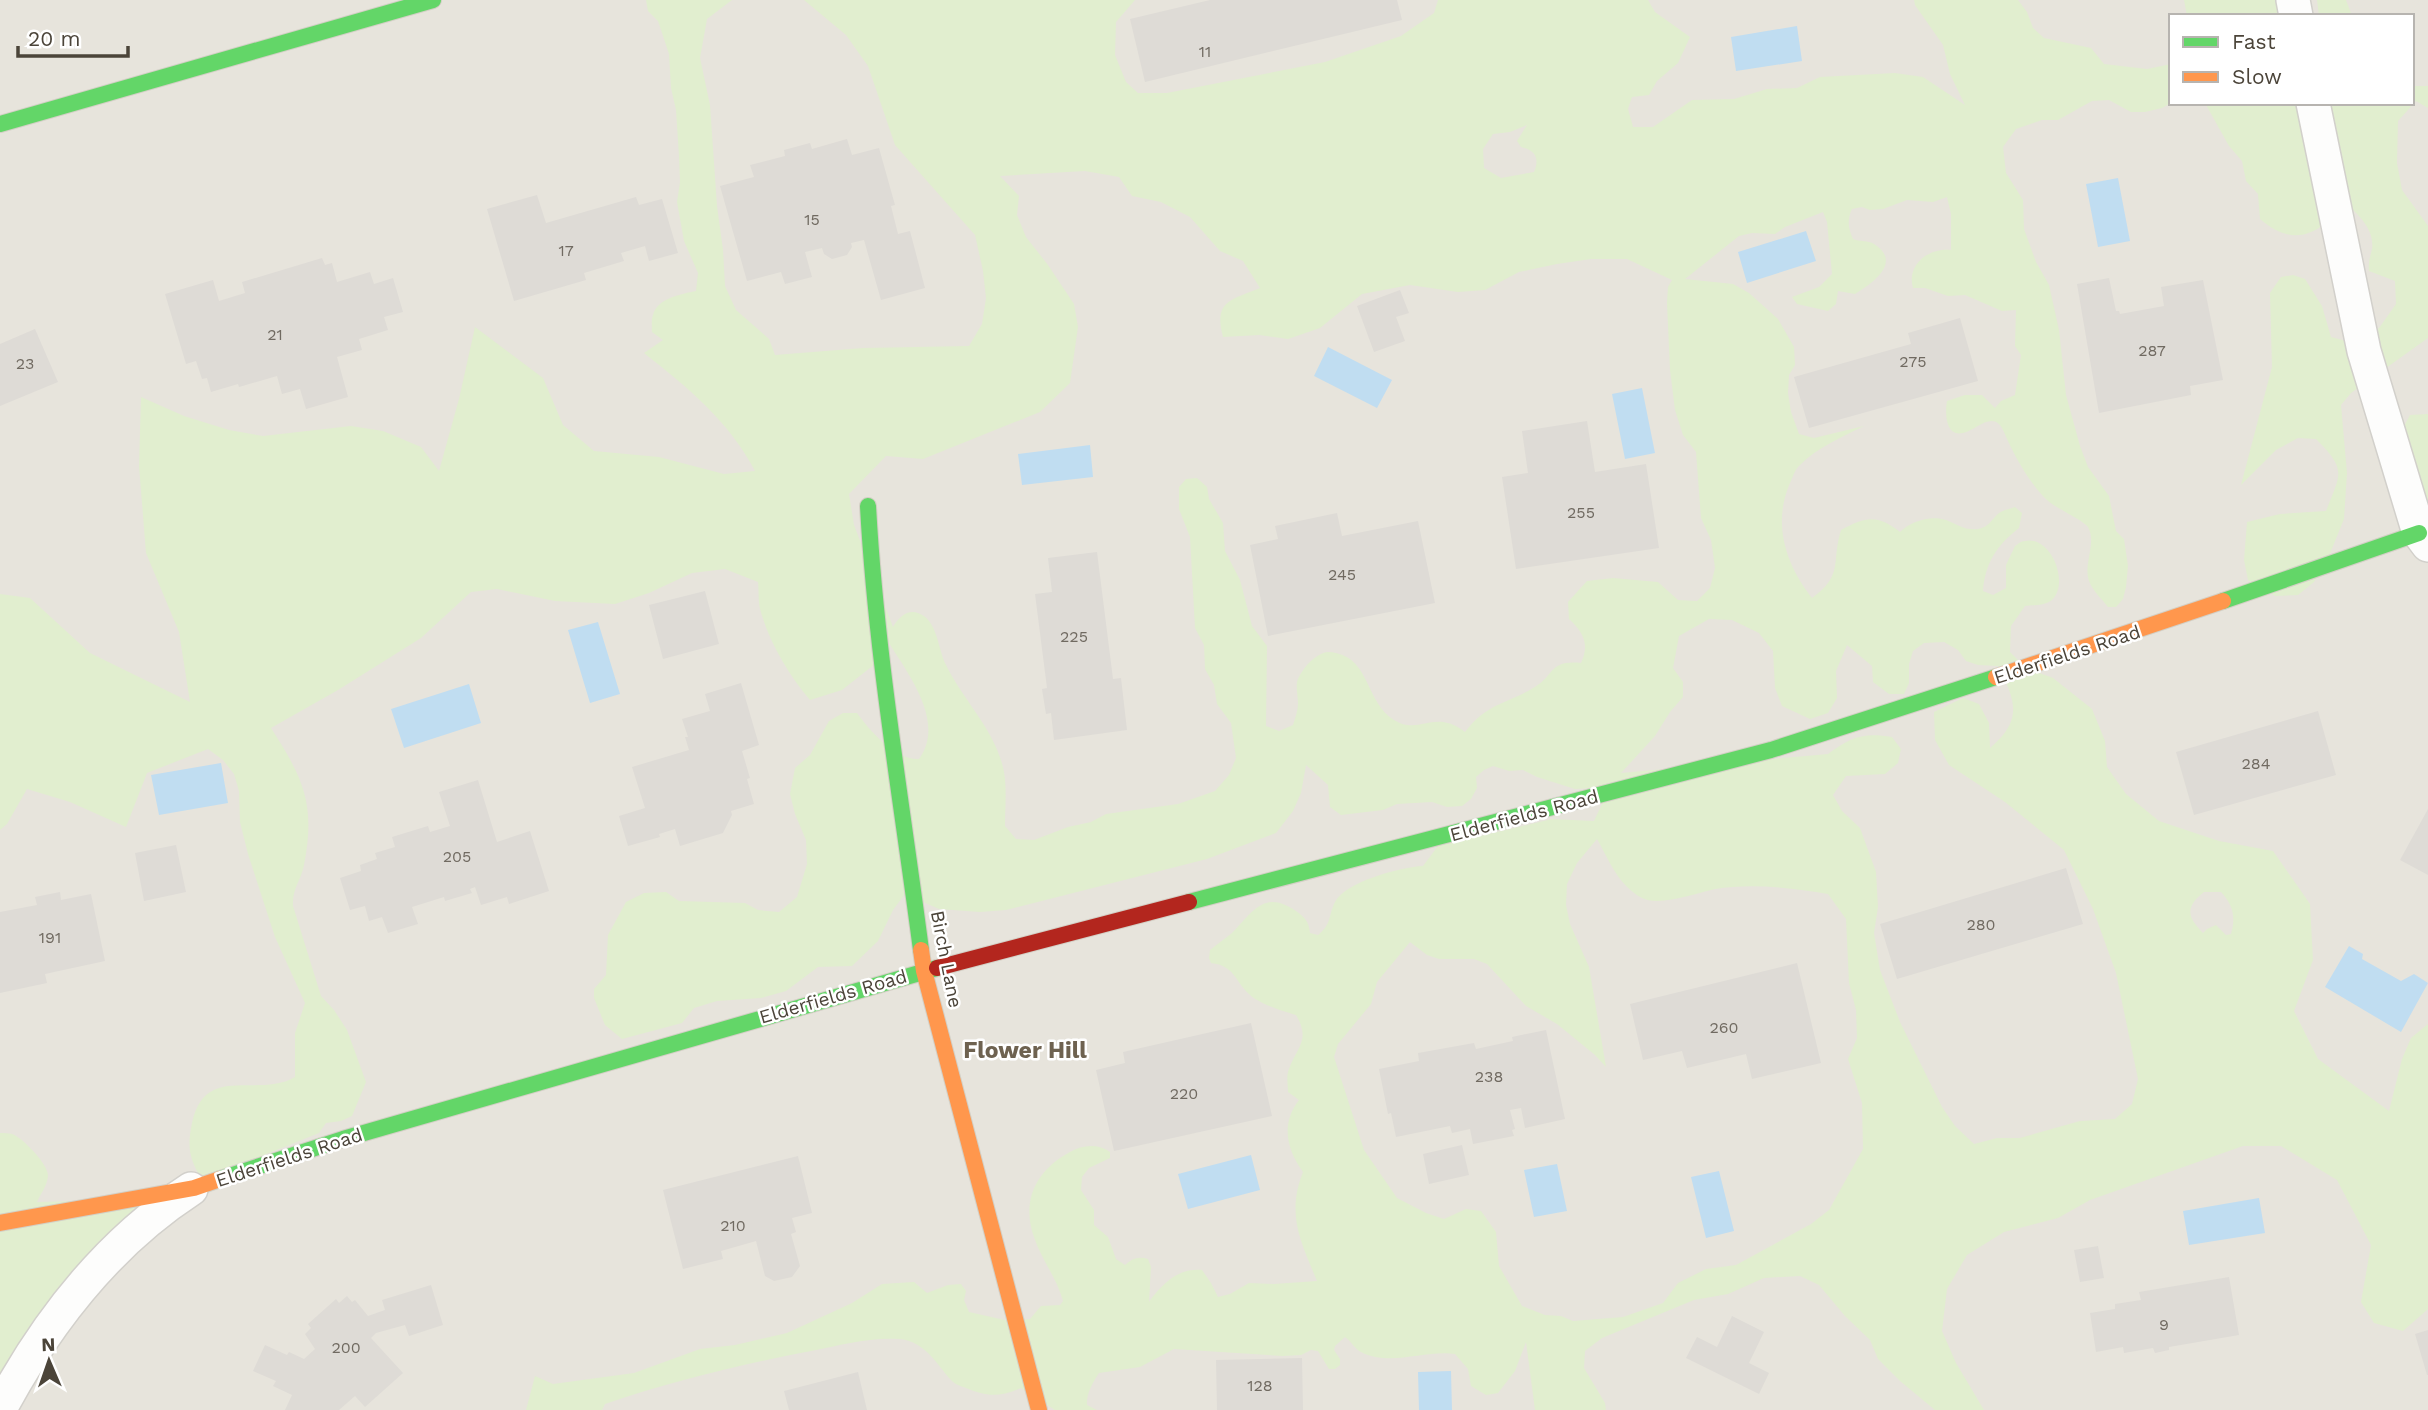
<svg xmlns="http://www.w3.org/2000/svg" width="2428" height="1410" viewBox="0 0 2428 1410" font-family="'Work Sans',sans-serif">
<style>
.residential{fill:#e7e4dc;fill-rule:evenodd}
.green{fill:#e1eecf;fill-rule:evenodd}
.water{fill:#c0ddf1}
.building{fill:#dedbd6}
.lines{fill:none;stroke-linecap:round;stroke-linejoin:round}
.street-casing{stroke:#d2d0cb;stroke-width:36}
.fast-casing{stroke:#d3cfc5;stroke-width:18}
.slow-casing{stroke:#d3cfc5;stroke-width:18}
.jam-casing{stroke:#d3cfc5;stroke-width:18}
.street{stroke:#fdfdfc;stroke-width:33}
.fast{stroke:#63d668;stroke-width:16}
.slow{stroke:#ff974d;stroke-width:16}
.jam{stroke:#b3261e;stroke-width:16}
.labels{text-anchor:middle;stroke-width:5;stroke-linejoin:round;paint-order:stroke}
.number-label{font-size:16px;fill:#706a61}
.street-label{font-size:19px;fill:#4b4439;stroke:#fff}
.quarter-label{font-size:23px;font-weight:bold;fill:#6e6250;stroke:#fff}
</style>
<rect width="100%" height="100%" fill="#f4f2ee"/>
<path class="residential" d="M0,0H2428V1410H0ZM2171,16H2412V103H2171Z"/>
<path class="green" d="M646,0H732L707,19L700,58L710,105L717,206L723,250L725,286L736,310L769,339L775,355L863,348L969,346L982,324L986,298L983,271L975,235L895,145L868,66L846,35L804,0H1135L1116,22L1115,55L1126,82L1138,93H1167L1325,62L1401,36L1434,13L1438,0H1648L1655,12L1690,37L1678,63L1657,81L1649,95L1632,97L1628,109L1633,127H1653L1692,100L1734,99L1767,89L1797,88L1820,77L1895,73L1923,77L1965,105L1950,74L1943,45L1915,5L1914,0H2018L2027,12L2033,28L2044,38L2091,48L2104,64L2147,69L2171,64V103L2162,108L2145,112H2131L2109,100L2092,101L2058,120H2042L2016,129L2003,147L2006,173L2023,200L2024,229L2036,262L2049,285L2059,330L2066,395L2080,446L2088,467L2109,496L2116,531L2124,539L2128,566L2126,587L2123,599L2116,607H2108C2102,599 2092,590 2089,581C2083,564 2097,543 2088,527C2083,520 2057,509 2047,500C2030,484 2013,454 2004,432C1994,408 1977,430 1963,433C1945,437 1945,412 1947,401L1965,395H1982L1995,408L2001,401L2015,395L2021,355L2015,346L2016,310L2002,311L1965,295L1948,296L1925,288H1913C1906,265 1929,247 1951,250V214L1947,197L1933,202L1907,200L1883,209L1870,210L1862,207L1852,209C1847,220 1848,228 1853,239C1860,242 1868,240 1874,244C1903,262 1872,284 1855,294L1838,291L1836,304L1828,311L1797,304L1792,297L1819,287L1832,274L1827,222L1823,212L1785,227L1775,234L1752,233L1739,236L1685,279L1733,284L1749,293L1778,319L1794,347L1795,365L1789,375L1788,393L1791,412L1799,434L1814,438L1864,426C1842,437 1818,447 1800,465C1795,469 1793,477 1790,483C1772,524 1786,565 1812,598C1844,575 1831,562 1841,530C1866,517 1877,514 1900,532C1911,521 1931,515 1946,520C1957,524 1965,531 1978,529C1989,527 1991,520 1999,513C2003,510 2010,509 2015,507L2022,513L2019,528C1997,545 1985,563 1983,591L1993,595L2006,588V565L2015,546C2018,544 2021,541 2025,541C2051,535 2070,583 2052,600C2044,606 2034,605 2025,606L2011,626L2010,652L2026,668L2053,678L2092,709L2105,741L2107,767L2126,794L2159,821L2219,841L2273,851L2310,904L2313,960L2294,1011L2318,1059L2389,1111L2402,1059L2411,1038L2428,1024V1309L2403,1331L2374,1323L2361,1302L2371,1245L2337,1180L2281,1146H2243L2090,1200L2058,1218L2004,1232L1967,1255L1947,1289L1942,1331L1956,1363L1984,1410H1935L1900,1381L1878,1359L1870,1340L1845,1316L1819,1285L1800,1276L1764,1278L1728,1294L1694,1300L1602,1338L1585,1351L1584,1368L1605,1403L1606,1410H1535L1526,1342L1515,1371L1498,1393L1486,1395L1471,1386L1468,1369L1455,1354C1424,1350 1390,1367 1361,1352C1355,1349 1351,1341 1345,1337L1335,1346L1334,1350L1340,1359V1365L1335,1369H1329L1318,1351L1311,1350L1301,1355L1283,1356L1174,1349L1140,1367L1099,1373C1093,1382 1086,1394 1087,1405L1097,1410H1055L1021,1388C1000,1397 987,1397 966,1388C961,1386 956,1385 952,1381C936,1364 926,1342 900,1339C869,1337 841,1345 811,1351C742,1364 672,1381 605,1404L602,1410H526L535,1376L553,1384L634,1373L700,1349L735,1345L787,1333L852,1303L882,1284L914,1282L927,1293L948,1285L961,1284L966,1291L964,1300L969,1312L1009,1321L1030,1319L1041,1306L1060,1305L1063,1301C1057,1278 1041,1259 1034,1237C1021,1201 1036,1170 1070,1152C1082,1145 1098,1143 1110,1152V1158L1089,1168L1082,1177L1081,1190L1094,1210V1225L1108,1237L1116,1259L1125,1265C1132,1258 1139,1256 1148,1259L1151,1267L1149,1302C1161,1285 1179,1267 1202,1270L1211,1283L1218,1297L1230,1294L1249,1283L1274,1284L1317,1281C1301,1242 1286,1215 1303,1172C1286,1149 1281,1123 1299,1100L1288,1092C1288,1085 1286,1076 1289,1069C1297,1047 1311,1040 1296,1015C1283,1011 1259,1004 1249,994C1234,980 1235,966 1211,963L1209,958L1210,950C1217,944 1225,939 1232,933C1253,911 1265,889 1296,911C1305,917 1309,922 1310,933L1318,935C1332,924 1328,916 1335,902C1345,882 1401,867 1423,866L1438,846L1552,819L1594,821L1610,787L1575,789L1537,777L1523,770L1509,771L1493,766L1484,770L1476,777L1477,788L1471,799L1462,806L1447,807L1432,802L1397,804L1383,810L1341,815L1330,807L1328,785L1306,765L1301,793L1293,811L1276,833L1207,859L1006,910L980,912L939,909L905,894L893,910L878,941L852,966L818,967L786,991L761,998L717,1001L694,1008L682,1023L622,1039L605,1025L594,998V989L606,975L608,935L626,902L644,893L666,892L679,901L745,903L758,910L779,912L797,897L807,864L806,840L795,814L790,794L795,768L810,755L829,721L843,713H857C870,731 895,760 919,759C946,722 908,674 889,643L875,664L842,690L810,700C788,674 769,642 760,609C758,600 759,590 758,582L725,569L692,573L649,593L615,604L555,601L497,589L471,592L421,638L338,690L271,728C303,778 316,804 304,865C301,881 292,888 293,906L321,996L334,1010L347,1030L366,1082L352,1116L341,1121L326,1123L319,1133L202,1180C189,1158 187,1147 192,1123C205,1062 258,1099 295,1077V1033L305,1003L275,937L248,854L240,822L239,791L234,774L223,760L208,749L147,773L126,827L70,802L27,789L7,824L0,830V594L30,598L90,653L190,702L179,632L146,553L139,466L141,397L184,416L229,430L263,436L351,426L383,431L421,447L439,471L459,399L475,327L543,378L563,425L594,451L659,457L724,474L755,471C729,421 687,387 644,353L663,340L652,332C652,327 651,320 653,315C657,298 682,294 696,291L698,273L684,241L677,202L680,182L679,156L676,110L671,88L669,54L658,21L648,11ZM1527,125L1517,141L1521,147C1535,150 1540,158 1534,172L1501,178L1484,168L1483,149L1493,134L1510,132ZM1085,171L1119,177L1132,196L1161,202L1190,217L1220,251L1243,261L1260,288C1232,300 1213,300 1223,337L1259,335L1288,339L1320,328L1362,294L1410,285L1458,292L1485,290L1519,272L1557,264L1591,259H1627L1672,280L1668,287L1667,303L1670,370L1675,410L1683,435L1696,452L1701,518L1711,540L1715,568L1710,588L1697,601L1678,600L1658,582L1613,578L1587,581L1568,602L1569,619C1583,632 1590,644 1581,663C1549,660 1555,675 1535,687C1507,704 1487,703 1465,732C1434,708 1420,736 1394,720C1366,703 1370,660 1336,653C1328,651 1323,652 1316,657C1309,661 1299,674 1297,682C1296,689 1298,697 1298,704C1298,711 1295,718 1293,725L1279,731L1266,726L1267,646L1252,626L1240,580L1225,551L1223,523L1209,499L1207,487L1197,478L1186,479L1179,487V509L1190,537L1195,628L1204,645L1205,669L1214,685L1217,704L1231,723L1236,758L1229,775L1215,791L1178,804L1106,814L1091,822L1068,827L1034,840L1016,839L1005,826C1005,809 1007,789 1004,772C996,730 963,701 945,663C938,648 937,619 918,613C907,609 898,618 893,627L854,525L849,494L886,456L923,459L1040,412L1070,383L1078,327L1074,304L1048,265L1026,237L1017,215L1019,196L1000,176ZM1709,619L1732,620L1759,633L1773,651L1775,688L1782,706L1810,719L1828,713L1837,698L1836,671L1847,645L1872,666L1873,682L1889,694H1904L1909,683V664L1913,651L1924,643L1944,642L1958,650L1966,661L1978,665L1998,666C2016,701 2023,720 1990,748L1989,723L1979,704L1963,698L1934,712L1935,740L1949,765L2005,802L2064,850L2093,909L2116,973L2138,1079L2132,1104L2115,1119L2080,1121L2020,1138H1997L1974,1144L1955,1126L1942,1107L1900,1022L1880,970L1874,933L1878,907L1876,872L1860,828L1842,811L1833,795L1846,776L1885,774L1898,763L1901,749L1892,737C1863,732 1851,737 1828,754L1621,773L1655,736L1670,712L1683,697V682L1673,668L1679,636ZM1597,839C1609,860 1618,885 1642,898C1659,907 1696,893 1715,889C1752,883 1792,888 1828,894L1846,919L1849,983L1856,1010L1857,1038L1848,1059L1862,1103L1863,1149L1829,1210L1811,1224L1736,1265L1706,1269L1678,1283L1663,1303L1623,1317L1573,1321L1561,1316L1545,1315L1522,1306L1499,1266L1496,1232L1481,1211L1466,1209L1444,1219L1426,1213L1397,1198L1364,1150L1334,1057L1338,1044L1371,1004L1377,982L1410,942L1427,955L1439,959H1474L1487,964L1526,1006L1557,1024L1595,1055L1606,1067L1589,967L1570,924L1566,905L1567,884L1577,863ZM2204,892H2221C2233,905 2236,917 2231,934L2226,935L2216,925L2207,929L2203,933C2187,917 2185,907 2204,892Z
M2184,0H2308L2311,16H2187Z
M2317,0H2346L2352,16H2319Z
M2412,86H2428V108L2416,101L2398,121L2397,163L2402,190L2428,226V338L2351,393L2341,405L2347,473L2344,519L2329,556L2314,582L2298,595L2275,596L2248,580L2244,560L2247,522L2280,514L2326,511C2341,473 2347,470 2316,439L2298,438L2276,450L2241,485L2272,367L2270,293L2281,277L2293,275L2305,279L2322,306L2331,337L2346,341L2379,328L2396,304L2395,281L2369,271C2368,262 2370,258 2372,249C2375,229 2358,215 2345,202C2321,234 2294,249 2260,219L2258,194L2246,181L2242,161L2229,146L2205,103H2412Z
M2428,414V504L2409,468L2402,430L2410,415Z
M0,1133C4,1133 8,1133 12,1134C22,1137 49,1165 48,1176C47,1186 41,1193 37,1202L176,1199L0,1409Z"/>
<path class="water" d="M1797,26L1802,61L1736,71L1731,37Z
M2118,178L2130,241L2098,247L2086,184Z
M1806,231L1816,261L1747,283L1738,252Z
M1328,347L1392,380L1377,408L1314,376Z
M1642,388L1655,453L1625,459L1612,394Z
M1090,445L1093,477L1022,485L1018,454Z
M598,622L620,694L590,703L568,630Z
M469,684L481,723L404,748L391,709Z
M221,763L228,803L159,815L151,775Z
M2349,946L2363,954L2362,959L2401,981L2414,974L2428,983L2401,1032L2325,987Z
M1251,1155L1260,1190L1188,1209L1178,1174Z
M1557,1164L1567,1211L1534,1217L1524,1170Z
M1719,1171L1734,1231L1706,1238L1691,1177Z
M2259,1198L2265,1233L2189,1245L2183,1211Z
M1451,1371L1452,1410H1419L1418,1372Z"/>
<path class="building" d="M1210,0H1397L1402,20L1145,82L1130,19Z
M847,139L852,155L879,148L895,205L891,206L898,234L910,231L925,288L881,300L864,240L851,243L852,247L847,255L832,259L824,254L822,248L805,252L812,277L785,284L781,272L747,281L720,186L754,177L750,165L785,156L784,150L810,143L812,149Z
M537,195L546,223L636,197L639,205L662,199L678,253L649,261L645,246L621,253L624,261L584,273L586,280L514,301L487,209Z
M322,258L325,265L332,263L337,282L370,272L374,284L393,278L403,312L384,317L388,330L359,339L362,350L337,357L348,397L306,409L300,389L282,394L277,376L239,387L238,384L211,392L207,378L202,379L196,361L186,364L165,294L213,280L219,301L245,293L242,282Z
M2109,278L2116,311H2119L2120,314L2164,306L2161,287L2203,280L2223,380L2190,386L2191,395L2099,413L2077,284Z
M1400,290L1409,313L1396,317L1405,341L1374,352L1357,306Z
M1960,318L1978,381L1809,428L1794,377L1911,344L1908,333Z
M35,329L58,382L0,406V344Z
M1587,421L1595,472L1646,464L1659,548L1516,569L1502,477L1528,473L1522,431Z
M1337,513L1342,536L1418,521L1435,603L1268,636L1250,545L1278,539L1275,526Z
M1097,552L1113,679L1121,678L1127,730L1054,740L1051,713L1046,714L1042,689L1047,688L1035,594L1052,592L1048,558Z
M705,591L719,644L663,659L649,605Z
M741,683L759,745L742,751L750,778L747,779L754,804L731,811L732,815L723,833L680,846L675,829L659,834L660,837L628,846L619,816L645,808L632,767L689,750L685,737H688L682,719L710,711L705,694Z
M2318,711L2336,775L2194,815L2176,752Z
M478,780L497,842L530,831L549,891L509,904L507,897L481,905L475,887L470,889L472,893L445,901L444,897L412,907L418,924L388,933L382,917L369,921L365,906L350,910L340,878L361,871L360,865L377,859L375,853L395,847L392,837L428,826L430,832L450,826L439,792Z
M2428,809V875L2400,860Z
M176,845L186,892L144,901L135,853Z
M2066,868L2083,924L1897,979L1880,924Z
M60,892L61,900L91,894L105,961L45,974L47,983L0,993V912L37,905L35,897Z
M1797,963L1821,1063L1752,1079L1746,1054L1687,1068L1682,1051L1643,1060L1630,1004Z
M1251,1023L1272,1116L1114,1151L1096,1070L1125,1063L1123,1052Z
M1546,1030L1565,1119L1525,1128L1521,1108L1510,1110L1515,1129L1512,1130L1514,1136L1473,1144L1470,1129L1452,1133L1450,1126L1396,1137L1391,1113L1388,1114L1379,1069L1419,1061L1418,1053L1474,1043L1476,1049L1513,1041L1512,1037Z
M1462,1145L1469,1175L1429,1184L1423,1154Z
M798,1156L812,1213L792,1218L796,1232L791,1234L800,1266L792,1277L774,1281L765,1276L756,1241L721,1251L723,1259L683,1269L663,1190Z
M2098,1246L2104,1278L2080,1282L2074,1250Z
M2229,1277L2239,1335L2169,1347V1350L2155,1353L2153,1348L2124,1353L2123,1347L2096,1352L2090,1313L2115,1309V1304L2141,1300L2139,1292Z
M431,1285L443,1325L409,1336L405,1325L376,1333L371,1338L403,1373L365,1407L355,1396L339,1410H285L292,1395L273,1386L276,1381L253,1371L265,1345L287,1355L289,1352L304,1359L315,1349L305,1334L311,1328L308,1324L336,1299L339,1303L347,1296L352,1302L355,1300L368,1316L385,1310L382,1300Z
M1732,1316L1764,1332L1749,1363L1769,1373L1759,1394L1686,1358L1697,1337L1717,1347Z
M2428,1330V1375H2427L2415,1334Z
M1302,1358L1303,1410H1217L1216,1360Z
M858,1372L867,1410H789L784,1391Z"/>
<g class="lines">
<defs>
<path id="street" d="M2293,0L2296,16
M2313,103L2364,351L2419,533L2428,545
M0,1409C46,1323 108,1243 191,1189"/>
<path id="fast" d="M0,124L433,0
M868,506C876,655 902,803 921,950
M2223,601L2419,533
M1189,902L1771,750L1996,677
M220,1179L343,1139L937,968"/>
<path id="slow" d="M1996,677L2223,601
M921,950L924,971L1039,1410
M0,1223L194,1188L220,1179"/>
<path id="jam" d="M937,968L1189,902"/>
</defs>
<use href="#street" class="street-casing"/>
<use href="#fast" class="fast-casing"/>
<use href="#slow" class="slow-casing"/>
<use href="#jam" class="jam-casing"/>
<use href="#street" class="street"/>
<use href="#fast" class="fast"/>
<use href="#slow" class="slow"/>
<use href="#jam" class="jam"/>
</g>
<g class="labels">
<g class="number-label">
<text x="1205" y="57">11</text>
<text x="812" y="225">15</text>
<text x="566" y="256">17</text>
<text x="275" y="340">21</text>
<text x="2152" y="356">287</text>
<text x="1913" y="367">275</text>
<text x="25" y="369">23</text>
<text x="1581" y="518">255</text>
<text x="1342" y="580">245</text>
<text x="1074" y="642">225</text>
<text x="2256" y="769">284</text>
<text x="457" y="862">205</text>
<text x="1981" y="930">280</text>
<text x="50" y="943">191</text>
<text x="1724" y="1033">260</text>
<text x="1489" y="1082">238</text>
<text x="1184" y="1099">220</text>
<text x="733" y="1231">210</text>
<text x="2164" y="1330">9</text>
<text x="346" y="1353">200</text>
<text x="1260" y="1391">128</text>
</g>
<g class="street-label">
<text transform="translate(2067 654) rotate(-18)" y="7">Elderfields Road</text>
<text transform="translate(1524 815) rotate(-15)" y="7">Elderfields Road</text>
<text transform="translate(947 959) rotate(79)" y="7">Birch Lane</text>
<text transform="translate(833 996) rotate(-16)" y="7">Elderfields Road</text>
<text transform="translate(289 1157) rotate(-18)" y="7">Elderfields Road</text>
</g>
<g class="quarter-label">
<text x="1025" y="1058">Flower Hill</text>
</g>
</g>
<rect x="2169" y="14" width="245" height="91" fill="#ffffff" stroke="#b7b4b0" stroke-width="2"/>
<rect x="2183" y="37" width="35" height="10" fill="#63d668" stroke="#b7b4b0" stroke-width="2"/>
<text x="2232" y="49" font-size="21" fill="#4b4439">Fast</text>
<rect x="2183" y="72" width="35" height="10" fill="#ff974d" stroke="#b7b4b0" stroke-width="2"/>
<text x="2232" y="84" font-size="21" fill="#4b4439">Slow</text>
<g transform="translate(49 1361) rotate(358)" stroke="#ffffff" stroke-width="5" paint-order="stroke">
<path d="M0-5L12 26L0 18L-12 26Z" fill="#4b4439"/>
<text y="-10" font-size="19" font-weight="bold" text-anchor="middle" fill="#4b4439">N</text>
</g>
<path d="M18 46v10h110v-10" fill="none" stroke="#4b4439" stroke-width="3.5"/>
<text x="28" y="46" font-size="21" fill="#4b4439" stroke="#ffffff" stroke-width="5" paint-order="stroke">20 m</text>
</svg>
